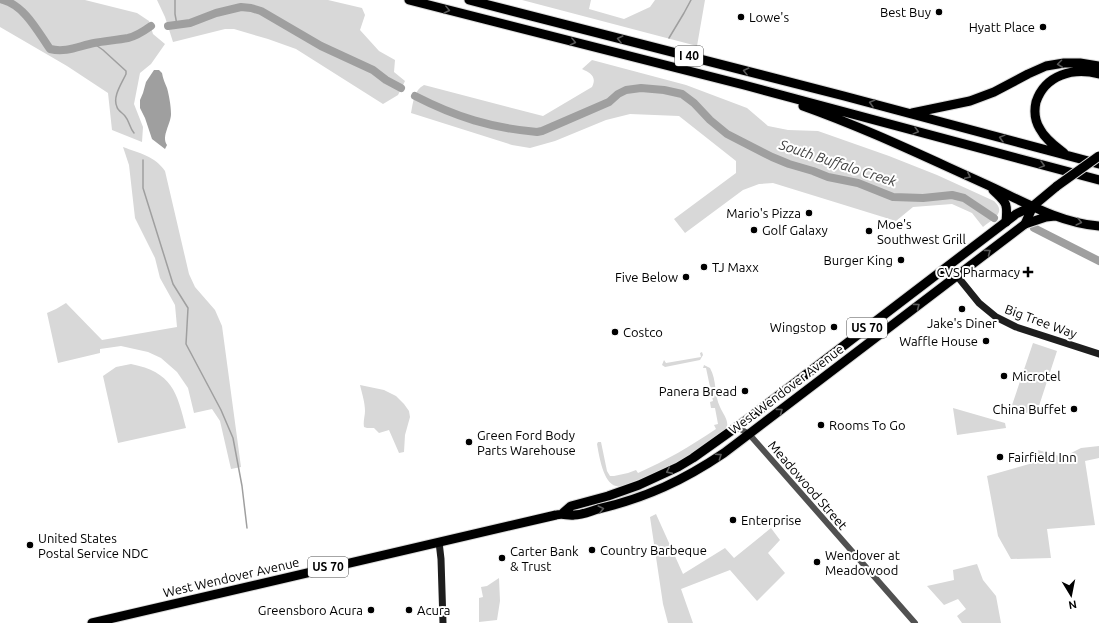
<svg xmlns="http://www.w3.org/2000/svg" width="1099" height="623" viewBox="0 0 1099 623" font-family="Ubuntu,sans-serif">
<style>
.green{fill:#d8d8d8}
.water{fill:#9f9f9f}
.lines{fill:none;stroke-linecap:round;stroke-linejoin:round}
.stream{stroke:#9f9f9f;stroke-width:1.5}
.river{stroke:#9f9f9f;stroke-width:8}
.trunk-casing{stroke:#dbdbdb;stroke-width:11}
.motorway-casing{stroke:#dbdbdb;stroke-width:11}
.tertiary{stroke:#515151;stroke-width:6}
.secondary{stroke:#1e1e1e;stroke-width:7}
.trunk{stroke:#000;stroke-width:9}
.motorway{stroke:#000;stroke-width:9}
.trunk-bridge-casing{stroke:#dbdbdb;stroke-width:11;stroke-linecap:butt}
.trunk-bridge{stroke:#000;stroke-width:9}
.oneway{stroke:#595959}
.poi-dot{fill:#000;stroke:#fff;stroke-width:1.5}
.labels{text-anchor:middle;stroke-width:4;stroke-linejoin:round;paint-order:stroke}
.shield{fill:#fff;stroke:#4c4c4c;stroke-width:1}
.shield-label{font-size:12px;font-weight:bold;fill:#000}
.poi-label{font-size:13px;fill:#000;stroke:#fff;text-anchor:start}
.street-label{font-size:13px;fill:#000;stroke:#fff}
.water-label{font-size:14px;font-style:italic;fill:#404040;stroke:#fff}
</style>
<rect width="100%" height="100%" fill="#fff"/>
<path class="green" d="M0,0H85L137,13L149,21L153,34L165,44L151,64L140,73L134,104L143,127L142,142L112,130L108,93L67,66L0,27Z
M157,0H328L362,8L365,15L360,30L379,51L395,60L394,72L405,81L398,95L383,104L296,49L268,39L234,29H225L173,42L165,17Z
M522,0H591L589,9L624,19L650,7L655,0H705L697,46Z
M592,60L686,85L747,108L768,126L788,130L818,131L889,156L937,175L994,201C1007,213 993,219 983,227L972,213L952,204L913,207L896,221L773,183L759,184L743,190L685,233L674,219L736,173V161L679,116L630,114L606,120L555,141L530,148L512,145L411,113C413,103 414,90 424,85L543,116L592,87C597,77 591,73 582,69Z
M123,147C139,153 155,156 165,171L189,274L195,287L215,310L222,326L241,467L231,469L220,421L212,409L194,413L188,388L177,372L161,358L148,352L121,346L100,349V353L58,363L47,313L56,309L66,303L102,340L177,327L175,305L160,278L155,258L135,218L129,165Z
M1033,343L1057,351L1037,412L1009,414Z
M702,352L703,355L700,360L665,367L662,365L664,360L666,363L701,357L700,353Z
M131,364C172,372 177,392 186,428L118,443L103,376L116,367Z
M704,365L710,368C717,380 714,395 720,407C724,416 730,421 726,431L711,442L674,465L625,485C622,486 619,487 616,486C603,483 599,455 597,444L598,442H601L607,471L610,476H614L628,473L636,470L638,473C665,461 691,446 716,429L714,425L718,424L715,408H711L710,402L713,401L706,368H703Z
M360,385L384,390L396,396L404,404L409,411L410,417L405,435L404,452L399,453L389,430L379,433L374,428H367L364,427C363,421 365,416 365,411C365,402 362,394 360,385Z
M953,408L1005,423L1006,428L957,435Z
M1099,446V458L1085,461L1095,525L1047,529L1051,558L1011,559L998,536L987,476L1040,461L1038,450L1063,457L1081,448Z
M656,514L683,574L725,548L734,558L771,528L780,540L768,553L785,573L757,601L730,570L681,589L693,623H668L663,604L650,517Z
M977,564L983,580L996,596L1001,623H962L957,616L966,609L958,599L944,605L927,586L954,580L953,570Z
M499,578L500,601L497,620L479,622V598L483,597L481,587L487,586Z"/>
<path class="water" d="M154,70H159L162,73C163,79 165,83 167,88C169,95 171,106 171,114C171,124 161,136 167,145L165,149L152,139L145,118L140,108V100L143,93L146,82Z"/>
<g class="lines">
<path class="stream" d="M175,0V14L177,25
M669,38L684,13L691,0
M93,43L103,50L126,71V74C122,83 112,97 117,107C118,111 123,113 125,116C130,122 129,127 134,133
M143,160V188L173,284L188,308L186,344L221,410L233,438L242,486L247,528"/>
<path class="river" d="M3,0C25,6 38,32 50,49C66,53 79,46 94,43C105,41 117,40 128,38C137,36 144,31 151,26
M168,26L190,23L216,13L241,7L251,8L261,11L321,46L373,70L386,80L401,88
M415,96C456,117 491,128 537,132L542,131L609,102L618,94L626,90L641,88L664,90L682,94L694,103L710,120L727,134L772,157L789,164L813,171L828,177L858,183L893,197L923,198L952,195L964,198L994,218
M1034,228L1099,261"/>
<defs>
<path id="trunk" d="M563,513L571,506L608,496L639,485L678,467L693,458L745,421L1016,214L1033,206L1057,186
M92,623L556,515C563,513 568,516 574,515C582,515 591,511 598,509C646,498 684,480 724,453L1025,224L1033,206"/>
<path id="motorway" d="M409,0L744,85L1099,180
M469,0L844,96L1099,164
M803,106C865,128 923,156 983,183C1019,199 1058,223 1099,226
M912,113L970,101L994,92L1028,74L1046,66L1064,63H1080L1099,66
M1064,153C1055,146 1045,139 1040,129C1035,121 1034,111 1036,102C1045,75 1073,67 1099,74
M993,190C1006,203 1008,202 1006,222
M1025,224L1046,217L1055,216"/>
</defs>
<use href="#trunk" class="trunk-casing"/>
<use href="#motorway" class="motorway-casing"/>
<path class="tertiary" d="M737,427L749,434L915,623"/>
<path class="secondary" d="M949,266L979,303L996,317L1016,327L1099,354
M439,542L441,559L443,623"/>
<use href="#trunk" class="trunk"/>
<use href="#motorway" class="motorway"/>
<defs>
<path id="trunk-bridge" d="M1057,186L1099,156"/>
</defs>
<use href="#trunk-bridge" class="trunk-bridge-casing"/>
<use href="#trunk-bridge" class="trunk-bridge"/>
</g>
<defs><path id="oneway-chevron" d="M-2-3.5L2.5 0L-2 3.5" fill="none" stroke-width="1.6" stroke-linecap="round" stroke-linejoin="round"/></defs>
<g class="oneway">
<use href="#oneway-chevron" transform="translate(447 10) rotate(14)"/>
<use href="#oneway-chevron" transform="translate(620 39) rotate(-166)"/>
<use href="#oneway-chevron" transform="translate(573 42) rotate(14)"/>
<use href="#oneway-chevron" transform="translate(1060 64) rotate(173)"/>
<use href="#oneway-chevron" transform="translate(746 71) rotate(-166)"/>
<use href="#oneway-chevron" transform="translate(872 103) rotate(-165)"/>
<use href="#oneway-chevron" transform="translate(916 131) rotate(15)"/>
<use href="#oneway-chevron" transform="translate(1002 138) rotate(-165)"/>
<use href="#oneway-chevron" transform="translate(1042 165) rotate(15)"/>
<use href="#oneway-chevron" transform="translate(968 176) rotate(25)"/>
<use href="#oneway-chevron" transform="translate(1079 222) rotate(14)"/>
<use href="#oneway-chevron" transform="translate(988 252) rotate(-37)"/>
<use href="#oneway-chevron" transform="translate(917 306) rotate(-37)"/>
<use href="#oneway-chevron" transform="translate(780 411) rotate(-37)"/>
<use href="#oneway-chevron" transform="translate(719 456) rotate(-34)"/>
<use href="#oneway-chevron" transform="translate(669 471) rotate(154)"/>
<use href="#oneway-chevron" transform="translate(601 509) rotate(-14)"/>
</g>
<g class="poi-dot">
<circle cx="939" cy="12" r="4"/>
<circle cx="741" cy="17" r="4"/>
<circle cx="1043" cy="27" r="4"/>
<circle cx="809" cy="213" r="4"/>
<circle cx="754" cy="230" r="4"/>
<circle cx="869" cy="231" r="4"/>
<circle cx="901" cy="260" r="4"/>
<circle cx="704" cy="267" r="4"/>
<path d="M1026 266h4v4h4v4h-4v4h-4v-4h-4v-4h4z"/>
<circle cx="686" cy="277" r="4"/>
<circle cx="962" cy="309" r="4"/>
<circle cx="834" cy="327" r="4"/>
<circle cx="615" cy="332" r="4"/>
<circle cx="986" cy="341" r="4"/>
<circle cx="1004" cy="376" r="4"/>
<circle cx="745" cy="391" r="4"/>
<circle cx="1074" cy="409" r="4"/>
<circle cx="821" cy="425" r="4"/>
<circle cx="469" cy="442" r="4"/>
<circle cx="1000" cy="457" r="4"/>
<circle cx="733" cy="520" r="4"/>
<circle cx="30" cy="545" r="4"/>
<circle cx="592" cy="550" r="4"/>
<circle cx="502" cy="558" r="4"/>
<circle cx="817" cy="562" r="4"/>
<circle cx="371" cy="610" r="4"/>
<circle cx="409" cy="610" r="4"/>
</g>
<g class="labels">
<g class="shield">
<rect x="675" y="46" width="28" height="20" rx="3"/>
<rect x="847" y="318" width="40" height="20" rx="3"/>
<rect x="308" y="557" width="40" height="20" rx="3"/>
</g>
<g class="shield-label">
<text x="689" y="60">I 40</text>
<text x="867" y="332">US 70</text>
<text x="328" y="571">US 70</text>
</g>
<g class="poi-label">
<text x="931" y="17" text-anchor="end">Best Buy</text>
<text x="749" y="22">Lowe's</text>
<text x="1035" y="32" text-anchor="end">Hyatt Place</text>
<text x="801" y="218" text-anchor="end">Mario's Pizza</text>
<text x="877" y="229">Moe's<tspan x="877" dy="15">Southwest Grill</tspan></text>
<text x="762" y="235">Golf Galaxy</text>
<text x="893" y="265" text-anchor="end">Burger King</text>
<text x="712" y="272">TJ Maxx</text>
<text x="1020" y="277" text-anchor="end">CVS Pharmacy</text>
<text x="678" y="282" text-anchor="end">Five Below</text>
<text x="962" y="328" text-anchor="middle">Jake's Diner</text>
<text x="826" y="332" text-anchor="end">Wingstop</text>
<text x="623" y="337">Costco</text>
<text x="978" y="346" text-anchor="end">Waffle House</text>
<text x="1012" y="381">Microtel</text>
<text x="737" y="396" text-anchor="end">Panera Bread</text>
<text x="1066" y="414" text-anchor="end">China Buffet</text>
<text x="829" y="430">Rooms To Go</text>
<text x="477" y="440">Green Ford Body<tspan x="477" dy="15">Parts Warehouse</tspan></text>
<text x="1008" y="462">Fairfield Inn</text>
<text x="741" y="525">Enterprise</text>
<text x="38" y="543">United States<tspan x="38" dy="15">Postal Service NDC</tspan></text>
<text x="600" y="555">Country Barbeque</text>
<text x="510" y="556">Carter Bank<tspan x="510" dy="15">&amp; Trust</tspan></text>
<text x="825" y="560">Wendover at<tspan x="825" dy="15">Meadowood</tspan></text>
<text x="363" y="615" text-anchor="end">Greensboro Acura</text>
<text x="417" y="615">Acura</text>
</g>
<g class="street-label">
<text transform="translate(1041 321) rotate(20)" y="5">Big Tree Way</text>
<text transform="translate(786 389) rotate(-37)" y="5">West Wendover Avenue</text>
<text transform="translate(808 485) rotate(49)" y="5">Meadowood Street</text>
<text transform="translate(231 577) rotate(-13)" y="5">West Wendover Avenue</text>
</g>
<g class="water-label">
<text transform="translate(838 163) rotate(18)" y="5">South Buffalo Creek</text>
</g>
</g>
<g transform="translate(1071 595) rotate(170)" stroke="#ffffff" stroke-width="3" paint-order="stroke">
<path d="M0-3L7 15L0 10L-7 15Z" fill="#000000"/>
<text y="-6" font-size="11" font-weight="bold" text-anchor="middle" fill="#000000">N</text>
</g>
</svg>
